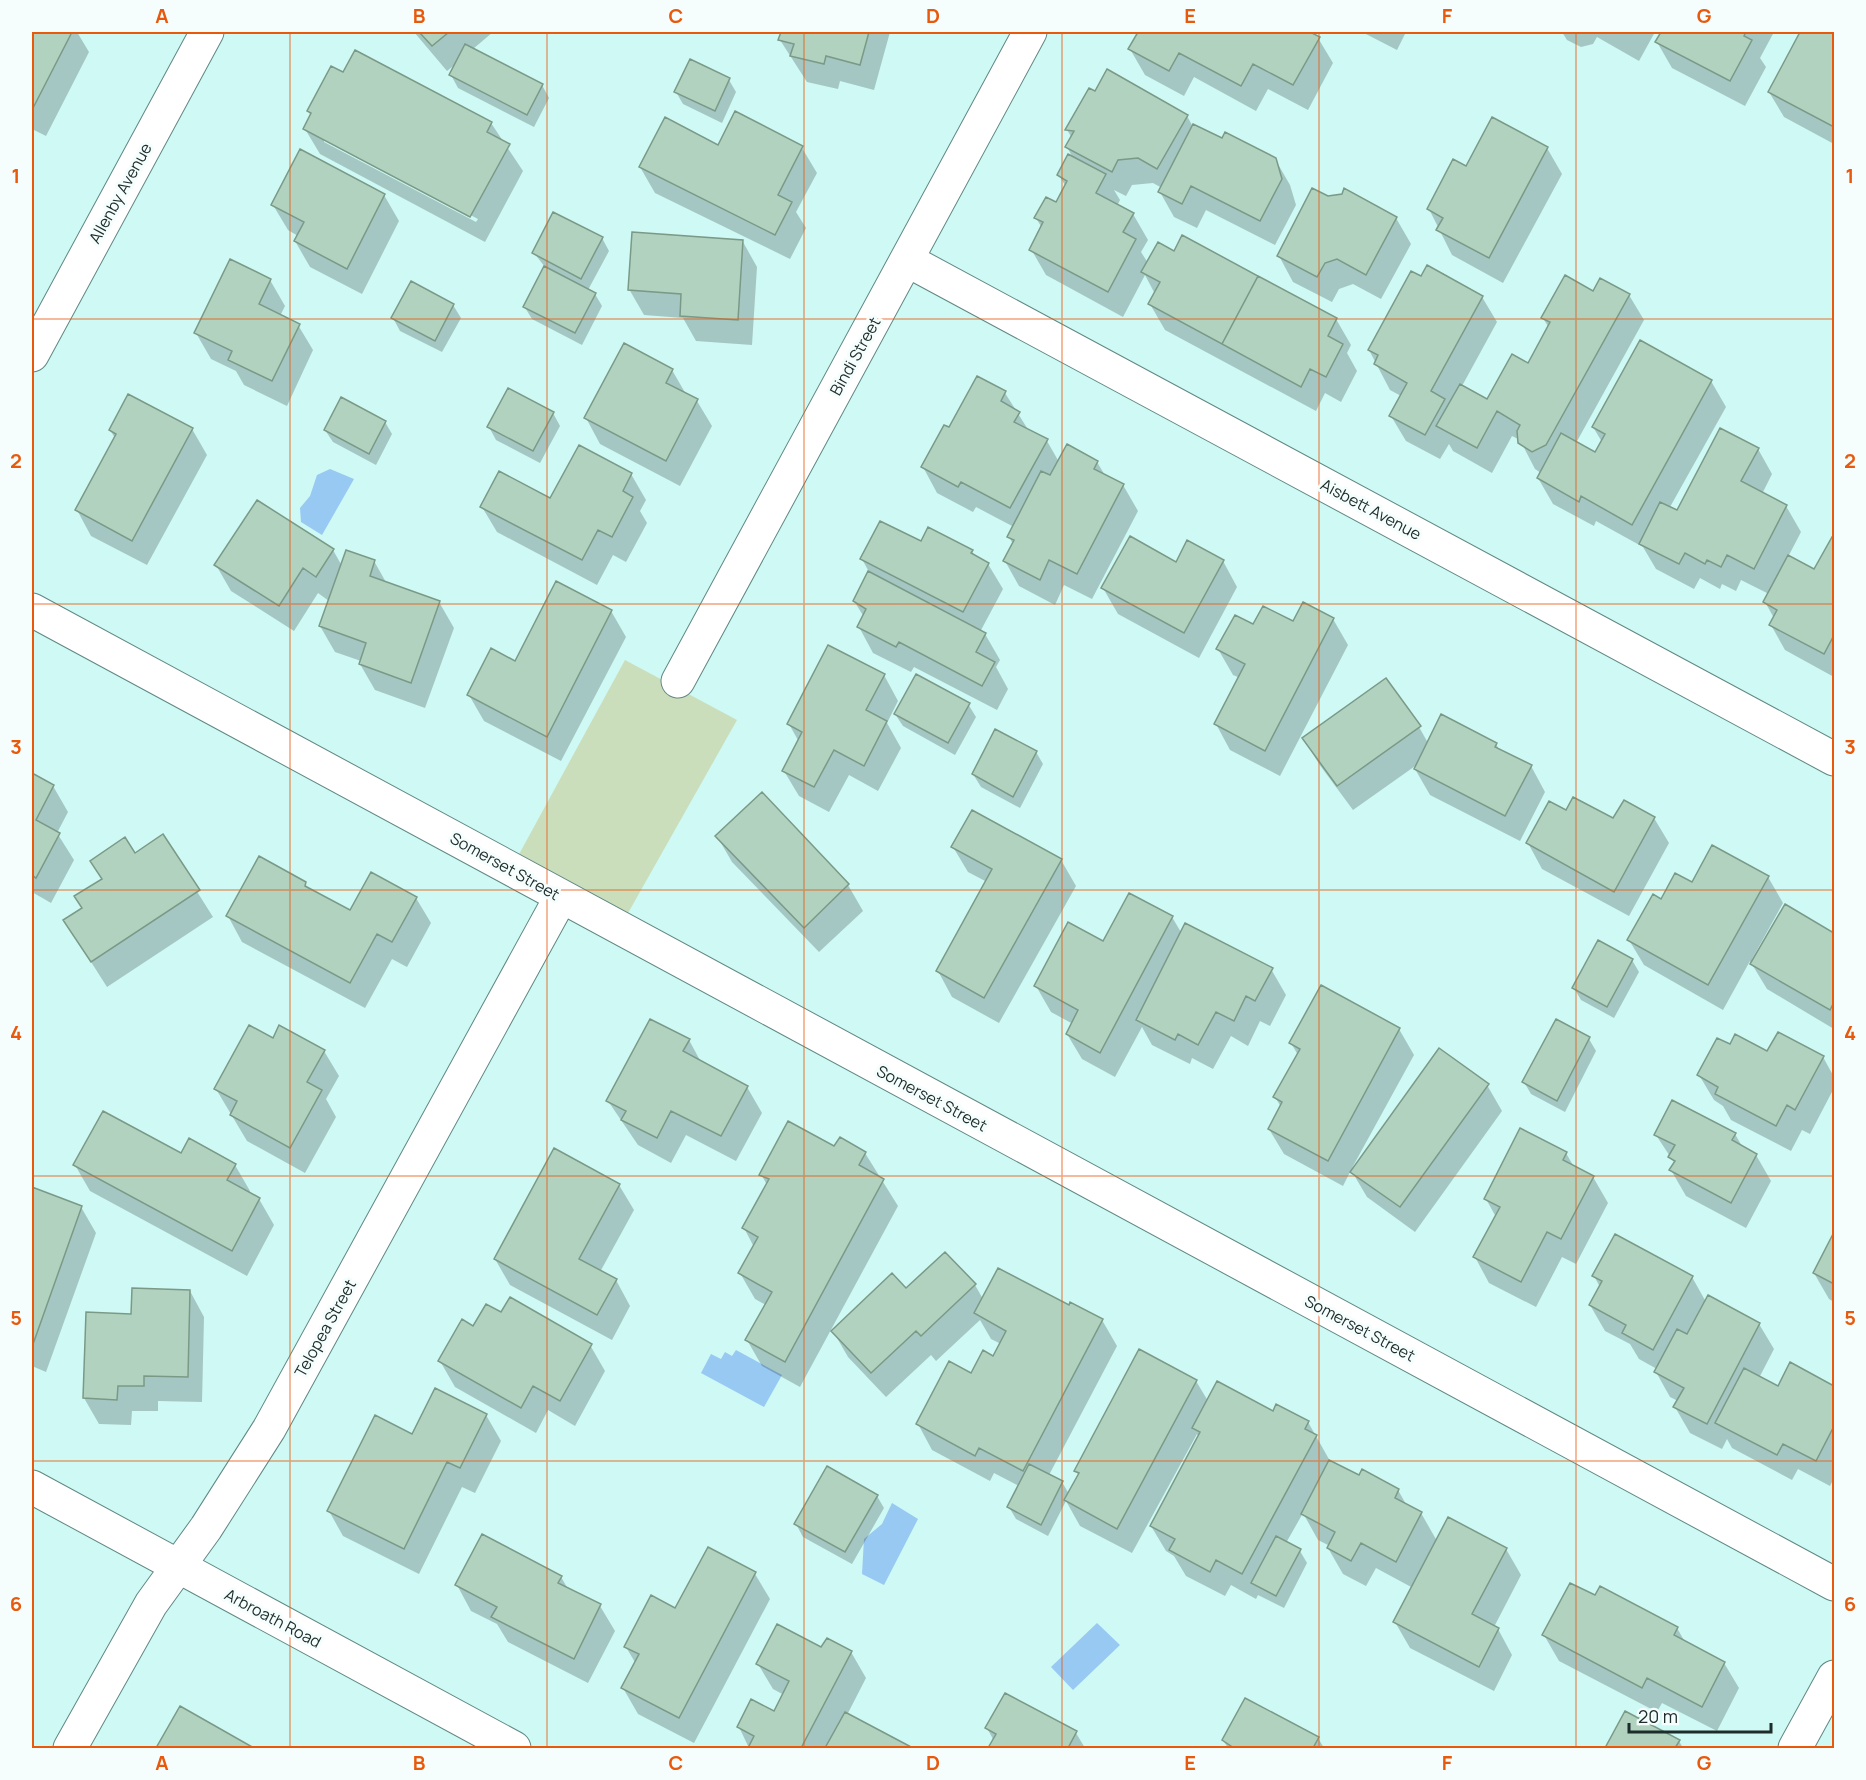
<svg xmlns="http://www.w3.org/2000/svg" width="1866" height="1780" viewBox="0 0 1866 1780" font-family="Manrope,sans-serif">
<style>
.green{fill:#cbdebc}
.water{fill:#97c9f3}
.shadow{fill:#0003;fill-rule:evenodd}
.building{fill:#b0d2be;stroke:#7a9a87;stroke-width:1.5}
.lines{fill:none;stroke-linecap:round;stroke-linejoin:round}
.minor-casing{stroke:#608884;stroke-width:35}
.minor{stroke:#fff;stroke-width:33}
.grid{fill:none;stroke:#e8590c;stroke-width:1.5;stroke-opacity:0.55}
.labels{text-anchor:middle;stroke-width:6;stroke-linejoin:round;paint-order:stroke}
.street-label{font-size:16px;fill:#1c2d2b;stroke:#f6fefd}
.neatline{fill:none;stroke:#e8590c;stroke-width:2}
.grid-label{font-size:20px;text-anchor:middle;font-weight:bold;fill:#e8590c}
</style>
<rect width="100%" height="100%" fill="#cef9f4"/>
<path class="green" d="M625,660L737,720L619,929L511,869Z"/>
<path class="water" d="M330,469L354,479L322,535L301,522L300,508L310,496L317,475Z
M736,1350L782,1375L764,1407L701,1373L711,1354L721,1359L725,1352L732,1356Z
M892,1503L918,1519L884,1585L862,1574L864,1539L882,1524Z
M1097,1623L1120,1645L1073,1690L1051,1667Z"/>
<path class="shadow" d="M32,32H77L89,52L46,136L32,129Z
M414,32H493L473,49L542,85L549,98L534,127L458,88L451,75L457,63L447,71Z
M782,32H890L874,90L840,81L838,89L807,82L780,40Z
M1140,32H1307L1318,38L1333,63L1308,110L1268,89L1256,111L1194,77L1184,96L1145,75L1130,49Z
M1362,32H1406L1397,50Z
M1562,32H1655L1639,61L1597,37L1593,44L1581,47L1567,40Z
M1663,32H1774L1760,58L1766,67L1745,106L1672,68L1657,42Z
M1802,32H1834V144L1784,117L1769,92Z
M344,74L491,123L523,171L485,242L320,154L305,129L311,116L308,111ZM324,138L478,219L476,222L324,142Z
M729,80L736,92L722,123L683,104L676,92Z
M1187,116L1192,125L1223,140L1275,159L1290,185L1296,205L1275,245L1206,210L1197,228L1174,217L1160,192L1162,188L1153,183L1132,185L1126,196L1114,190L1120,200L1117,206L1133,214L1148,240L1141,252L1148,263L1336,319L1351,345L1347,353L1357,371L1341,402L1325,393L1316,411L1165,330L1150,304L1155,294L1145,275L1123,317L1046,275L1031,249L1042,228L1036,218L1057,204L1066,187L1059,175L1073,158L1067,147L1072,138L1067,130Z
M718,147L802,148L817,173L796,212L806,228L790,259L655,193L640,167Z
M1547,148L1562,174L1503,283L1452,255L1429,209Z
M384,195L399,221L362,294L310,267L295,241L298,236L288,230L273,205Z
M1328,198L1396,218L1411,244L1381,299L1353,284L1339,289L1332,302L1293,282L1279,256Z
M602,238L609,251L588,290L595,294L602,306L582,345L532,319L524,306L545,267L534,253Z
M743,242L757,267L752,345L696,341L683,318L644,315L629,289Z
M230,261L270,280L285,306L280,316L298,325L313,350L287,406L244,385L236,371L211,359L196,333Z
M1421,278L1482,297L1497,322L1462,386L1488,401L1529,365L1549,328L1543,318L1594,293L1629,295L1644,320L1576,443L1595,454L1602,442L1593,427L1711,381L1726,407L1670,507L1677,512L1758,449L1772,474L1762,494L1786,506L1801,532L1788,557L1815,571L1832,539L1834,540V677L1785,650L1771,625L1774,618L1765,602L1769,594L1741,580L1736,591L1722,584L1720,589L1700,578L1694,589L1656,569L1643,547L1596,521L1594,526L1553,504L1538,478L1541,473L1535,469L1520,440L1512,436L1492,473L1453,451L1449,444L1440,459L1406,441L1391,416L1401,396L1390,390L1369,350Z
M453,305L461,318L442,352L400,331L393,318Z
M672,370L687,396L697,401L712,426L680,486L600,444L586,418Z
M1005,393L1029,431L1047,441L1059,462H1097L1106,477L1123,485L1138,511L1092,599L1064,585L1055,605L1019,586L1005,561L1013,544L1009,537L1014,527L976,507L973,512L937,493L923,467L949,430Z
M553,413L560,426L540,463L496,440L489,427Z
M385,422L392,434L376,465L333,442L325,430Z
M192,429L207,455L147,565L91,536L77,510L115,438L110,430Z
M631,474L646,500L640,511L647,523L626,562L613,555L597,585L497,532L482,507L551,500Z
M258,502L333,550L342,566L374,561L387,584L439,602L454,628L425,708L375,690L360,664L361,661L335,652L320,626L329,601L318,593L294,631L231,591L216,565Z
M921,543L972,551L976,558L988,564L1003,589L980,632L985,634L1000,660L996,667L1008,689L997,710L914,667L911,672L873,653L859,627L864,617L854,601L869,572L862,559Z
M1223,561L1237,587L1199,658L1118,614L1103,588L1176,564Z
M611,611L626,637L561,761L484,721L469,695L516,663Z
M1333,619L1348,645L1280,776L1230,750L1216,724L1240,678L1233,675L1218,649L1253,626Z
M884,675L898,701L887,723L901,748L878,791L849,775L829,812L799,796L784,771L799,742L789,724Z
M968,704L976,717L955,755L903,726L895,714Z
M1419,727L1428,743L1496,744L1500,751L1531,766L1545,792L1520,841L1430,795L1415,769L1418,764L1353,810L1319,764L1304,739Z
M1036,752L1043,764L1020,808L981,787L973,774Z
M32,775L53,786L68,812L57,833L74,860L51,903L32,892Z
M761,795L848,885L863,911L819,952L732,862L717,836Z
M1566,812L1613,820L1654,818L1669,843L1629,916L1542,869L1528,843Z
M162,836L213,917L107,987L65,921L83,909L103,880Z
M953,847L1061,860L1076,886L999,1023L952,997L938,971L987,882L968,872Z
M1768,877L1783,903L1752,959L1833,934L1834,931V1029L1767,989L1750,961L1723,1010L1644,965L1629,940L1661,901L1692,884Z
M305,883L309,890L350,912L416,898L431,923L407,967L392,959L365,1008L242,942L228,916Z
M1172,917L1182,934L1271,969L1286,995L1270,1026L1260,1021L1248,1046L1231,1036L1213,1069L1192,1058L1190,1064L1152,1045L1142,1027L1115,1077L1082,1059L1067,1034L1073,1024L1051,1012L1036,986L1104,943Z
M1632,960L1639,972L1614,1018L1581,1000L1574,988Z
M1556,1021L1589,1039L1596,1051L1565,1112L1531,1094L1524,1082Z
M1399,1029L1414,1055L1352,1168L1487,1085L1502,1111L1415,1232L1367,1197L1351,1170L1343,1186L1284,1154L1269,1129L1281,1107L1275,1097L1298,1055L1291,1043Z
M274,1040L324,1051L339,1076L326,1099L336,1117L305,1173L247,1141L216,1089Z
M689,1040L702,1064L747,1087L762,1113L736,1161L686,1135L671,1163L638,1145L608,1101Z
M1730,1046L1768,1053L1823,1057L1834,1077V1088L1810,1134L1802,1130L1791,1151L1731,1120L1723,1106L1714,1100L1699,1075Z
M1735,1134L1743,1148L1756,1155L1771,1181L1746,1228L1686,1196L1671,1170L1675,1164L1656,1135Z
M835,1148L865,1153L898,1206L800,1387L762,1366L747,1340L766,1305L755,1299L740,1273L754,1247L744,1228L767,1185L761,1174Z
M1566,1153L1574,1167L1593,1177L1608,1203L1576,1264L1562,1257L1536,1307L1489,1283L1475,1257L1496,1217L1486,1199Z
M75,1165H235L250,1191L249,1194L259,1199L274,1225L247,1276L90,1191Z
M619,1185L634,1210L600,1272L616,1280L630,1306L612,1340L510,1285L495,1259Z
M32,1189L81,1207L96,1233L46,1372L32,1366Z
M1834,1235V1302L1829,1299L1814,1273Z
M1594,1276L1692,1277L1706,1302L1759,1324L1774,1349L1759,1378L1778,1388L1791,1364L1834,1388V1478L1830,1486L1798,1469L1792,1480L1732,1448L1727,1439L1722,1449L1690,1433L1675,1407L1678,1401L1670,1397L1656,1372L1657,1369L1639,1359L1630,1344L1605,1331L1590,1305L1600,1287Z
M975,1285L983,1299L1069,1307L1102,1320L1117,1346L1049,1475L1062,1482L1069,1494L1079,1476L1076,1471L1196,1381L1208,1401L1308,1422L1330,1461L1359,1477L1398,1490L1407,1506L1421,1513L1437,1541L1506,1549L1521,1575L1494,1627L1498,1629L1512,1655L1494,1691L1410,1648L1395,1622L1413,1588L1376,1568L1366,1586L1343,1574L1328,1548L1330,1546L1318,1540L1303,1513L1286,1543L1300,1551L1307,1563L1284,1608L1258,1595L1256,1599L1231,1585L1225,1596L1186,1576L1174,1556L1166,1551L1151,1526L1199,1437L1197,1434L1132,1553L1080,1526L1066,1501L1048,1536L1016,1519L1009,1507L1019,1486L994,1473L990,1481L932,1450L918,1424L993,1358L1001,1344L991,1339L980,1320L936,1361L931,1355L886,1397L848,1357L833,1331L906,1290Z
M190,1291L204,1317L202,1402L158,1401V1411H132L131,1425L99,1424L84,1398L88,1313L132,1315Z
M502,1314L590,1345L605,1371L575,1426L548,1410L536,1433L455,1387L440,1361L474,1328Z
M486,1415L501,1441L475,1493L462,1487L419,1574L343,1536L329,1511L413,1436Z
M877,1496L884,1508L852,1564L803,1537L796,1524Z
M755,1574L770,1599L694,1743L638,1714L623,1688L636,1664L626,1647L676,1610Z
M561,1577L568,1589L600,1606L615,1631L588,1683L508,1642L497,1624L471,1611L457,1585Z
M1595,1597L1677,1628L1685,1642L1724,1663L1739,1688L1717,1731L1662,1703L1657,1712L1559,1661L1544,1635Z
M822,1649L851,1652L866,1678L847,1715L910,1748H749L739,1727L774,1713L784,1695L773,1689L758,1664Z
M181,1708L251,1748H158Z
M1625,1713L1679,1741L1683,1748H1606Z
M987,1728L1076,1733L1085,1748H990L994,1741Z
M1318,1738L1324,1748H1228L1223,1740Z"/>
<path class="building" d="M32,32H72L32,110Z
M419,32H449L432,46Z
M781,32H869L860,65L826,56L824,64L790,56L794,44L778,40Z
M1138,32H1310L1320,37L1293,85L1253,64L1241,86L1179,53L1169,71L1128,49Z
M1661,32H1746L1744,36L1752,40L1730,81L1655,42Z
M1800,32H1834V127L1768,92Z
M465,44L543,84L527,115L449,75Z
M355,50L492,122L487,132L510,144L470,217L303,129L311,113L307,111L331,66L343,72Z
M690,59L730,78L715,111L674,92Z
M1107,69L1188,115L1157,169L1138,158L1118,160L1112,172L1065,147L1074,131L1065,130L1089,88L1095,91Z
M735,111L803,146L778,195L792,202L775,235L639,167L665,117L718,145Z
M1492,117L1548,147L1489,258L1436,230L1443,218L1427,209L1453,159L1466,166Z
M1193,124L1222,138L1225,132L1276,158L1282,179L1260,221L1191,186L1182,204L1158,192Z
M300,149L385,194L347,269L294,241L304,222L271,205Z
M1068,154L1106,174L1096,193L1134,213L1123,232L1136,239L1108,292L1029,250L1043,222L1034,218L1046,197L1056,202L1067,181L1057,175Z
M1312,188L1328,196L1342,194L1344,188L1397,217L1366,275L1337,259L1325,263L1317,277L1277,256Z
M553,212L603,237L581,279L532,253Z
M632,232L743,240L738,320L680,316L681,294L628,290Z
M1182,235L1258,276L1222,344L1148,304L1160,282L1141,272L1158,242L1174,251Z
M230,259L271,279L259,304L300,324L272,381L228,360L232,351L194,333Z
M1427,265L1483,296L1431,391L1445,399L1425,435L1389,416L1407,383L1374,364L1378,355L1368,350L1411,271L1421,276Z
M544,266L596,293L575,333L523,307Z
M1565,275L1593,291L1600,278L1630,294L1546,445L1532,452L1518,443L1517,431L1520,425L1497,411L1477,448L1436,426L1460,384L1487,399L1512,354L1528,363L1550,322L1541,318Z
M1258,276L1337,318L1328,336L1343,344L1326,377L1310,369L1301,387L1222,344Z
M411,281L454,304L435,341L391,318Z
M1640,340L1712,380L1632,525L1581,496L1579,502L1537,478L1561,433L1595,452L1605,434L1592,427Z
M624,343L673,369L666,383L698,399L666,461L584,418Z
M977,376L1006,391L1001,401L1020,412L1014,422L1048,439L1010,508L961,482L958,487L921,467L944,425L949,427Z
M508,388L554,412L533,451L487,427Z
M128,394L193,428L132,541L75,510L116,434L109,430Z
M341,397L386,421L369,454L324,430Z
M1720,428L1759,448L1741,481L1787,505L1754,569L1727,555L1721,567L1707,560L1705,564L1685,553L1679,564L1639,544L1660,502L1677,510Z
M1067,444L1098,461L1094,469L1124,484L1077,574L1049,560L1040,580L1003,561L1014,540L1007,537L1041,471L1050,475Z
M579,445L632,473L623,491L633,497L612,537L598,530L582,560L480,507L499,471L550,498Z
M257,500L334,549L316,577L303,568L279,606L214,565Z
M880,521L921,541L928,527L973,550L971,553L989,563L963,612L860,559Z
M1130,536L1176,562L1187,540L1224,560L1184,633L1101,588Z
M1832,537L1834,538V635L1824,654L1769,625L1777,610L1763,602L1788,555L1814,569Z
M346,550L375,560L370,576L440,601L411,683L359,664L366,643L319,626Z
M868,571L986,633L976,652L995,662L982,686L899,642L896,647L857,627L866,609L853,601Z
M556,581L612,610L547,737L467,695L491,648L515,661Z
M1303,602L1334,618L1265,751L1214,724L1245,664L1216,649L1235,615L1253,624L1263,606L1293,621Z
M828,645L885,674L866,710L887,721L864,766L834,750L814,787L782,771L802,732L787,724Z
M916,674L970,703L948,743L894,714Z
M1386,678L1421,726L1337,786L1302,738Z
M1441,714L1497,743L1495,747L1532,765L1505,816L1414,769Z
M995,729L1037,751L1013,797L972,774Z
M32,773L54,785L36,820L60,833L36,878L32,875Z
M762,792L849,884L804,928L715,836Z
M1573,797L1613,818L1624,800L1655,817L1614,892L1526,843L1549,801L1566,810Z
M972,810L1062,859L984,998L936,971L992,869L951,847Z
M163,834L200,890L91,962L63,920L82,908L74,896L102,879L90,861L125,837L135,853Z
M1712,845L1769,876L1708,985L1627,940L1653,894L1661,899L1675,873L1692,882Z
M259,856L306,882L305,886L350,910L371,872L417,897L392,942L377,934L350,983L226,916Z
M1129,893L1173,916L1100,1053L1066,1034L1078,1010L1034,986L1068,922L1103,941Z
M1785,904L1832,932L1834,928V1002L1830,1010L1750,964Z
M1185,923L1273,968L1255,1001L1246,996L1234,1021L1216,1012L1198,1045L1178,1034L1175,1040L1136,1020Z
M1598,940L1633,959L1607,1007L1572,988Z
M1321,985L1400,1028L1328,1161L1268,1129L1282,1102L1273,1097L1300,1049L1289,1043Z
M650,1019L690,1039L683,1051L748,1086L721,1136L671,1111L657,1138L621,1120L626,1111L606,1101Z
M1556,1019L1590,1037L1557,1101L1522,1082Z
M249,1025L273,1038L279,1025L325,1050L307,1082L322,1090L290,1148L230,1115L237,1101L214,1089Z
M1778,1032L1824,1056L1795,1110L1787,1105L1776,1126L1715,1094L1718,1087L1697,1075L1717,1038L1730,1044L1735,1034L1767,1051Z
M1439,1048L1489,1084L1400,1207L1350,1172Z
M1672,1100L1736,1133L1732,1140L1757,1154L1731,1203L1669,1170L1675,1161L1668,1157L1675,1145L1654,1135Z
M103,1111L181,1153L189,1138L236,1164L227,1180L260,1198L232,1251L73,1165Z
M788,1121L834,1146L840,1137L866,1152L859,1165L884,1179L785,1362L745,1340L772,1292L738,1273L758,1237L742,1228L769,1179L759,1175Z
M1520,1128L1567,1152L1563,1160L1594,1176L1561,1239L1547,1232L1521,1282L1473,1257L1500,1207L1484,1199Z
M554,1148L620,1184L579,1259L617,1279L597,1315L494,1259Z
M32,1187L82,1206L32,1347Z
M1834,1232V1284L1813,1273Z
M1615,1234L1693,1276L1653,1350L1622,1333L1626,1325L1589,1305L1602,1281L1592,1276Z
M945,1252L976,1284L921,1336L916,1331L871,1373L831,1331L892,1273L906,1288Z
M998,1268L1069,1305L1070,1302L1103,1319L1023,1471L979,1448L975,1456L916,1424L949,1361L971,1373L983,1350L993,1356L1006,1331L974,1313Z
M132,1288L190,1290L188,1377L144,1376V1386H118L117,1400L83,1398L86,1312L131,1314Z
M1708,1295L1760,1323L1707,1424L1673,1407L1684,1388L1654,1372L1677,1329L1687,1334Z
M510,1297L592,1344L560,1401L533,1386L521,1408L438,1361L462,1319L473,1326L486,1304L501,1312Z
M1139,1349L1197,1380L1117,1529L1064,1500L1079,1473L1074,1471Z
M1790,1362L1834,1386V1426L1816,1461L1783,1444L1777,1455L1715,1423L1744,1368L1778,1386Z
M1217,1381L1273,1411L1276,1404L1309,1421L1305,1429L1317,1435L1242,1574L1216,1560L1210,1572L1169,1550L1175,1539L1150,1526L1200,1432L1192,1428Z
M435,1388L487,1414L460,1468L447,1462L404,1549L327,1511L375,1415L412,1434Z
M1329,1460L1359,1475L1362,1469L1399,1489L1395,1498L1422,1512L1396,1562L1361,1543L1351,1561L1327,1548L1335,1532L1301,1514Z
M1029,1464L1063,1481L1041,1525L1007,1507Z
M827,1466L878,1495L845,1552L794,1524Z
M1448,1517L1507,1548L1472,1614L1499,1628L1479,1667L1393,1622Z
M482,1534L562,1576L558,1583L601,1604L574,1659L491,1617L497,1607L455,1585Z
M1276,1536L1301,1549L1276,1596L1251,1583Z
M708,1547L756,1572L679,1718L621,1688L639,1654L624,1647L651,1595L675,1608Z
M1570,1583L1595,1595L1600,1586L1678,1627L1674,1635L1725,1662L1702,1707L1647,1678L1642,1688L1542,1635Z
M777,1624L821,1647L827,1638L852,1651L801,1748H748L754,1736L737,1727L751,1699L774,1711L789,1681L756,1664Z
M1005,1693L1077,1731L1068,1748H988L996,1734L985,1728Z
M1245,1698L1319,1737L1313,1748H1234L1222,1740Z
M180,1706L254,1748H156Z
M1625,1711L1680,1740L1675,1748H1605Z
M845,1712L913,1748H825Z"/>
<g class="lines">
<defs>
<path id="minor" d="M907,260L1834,759
M32,355L207,32
M32,610L1834,1584
M678,681L1030,32
M32,1487L514,1748
M70,1748L151,1604L206,1528L269,1429L561,897
M1795,1748L1834,1677"/>
</defs>
<use href="#minor" class="minor-casing"/>
<use href="#minor" class="minor"/>
</g>
<path class="grid" d="M290,32V1748M547,32V1748M804,32V1748M1062,32V1748M1319,32V1748M1576,32V1748M32,319H1834M32,604H1834M32,890H1834M32,1176H1834M32,1461H1834"/>
<g class="labels">
<g class="street-label">
<text transform="translate(120 193) rotate(-61)" y="6">Allenby Avenue</text>
<text transform="translate(855 356) rotate(-61)" y="6">Bindi Street</text>
<text transform="translate(1371 509) rotate(28)" y="6">Aisbett Avenue</text>
<text transform="translate(505 866) rotate(29)" y="6">Somerset Street</text>
<text transform="translate(932 1098) rotate(28)" y="6">Somerset Street</text>
<text transform="translate(325 1328) rotate(-61)" y="6">Telopea Street</text>
<text transform="translate(1360 1328) rotate(28)" y="6">Somerset Street</text>
<text transform="translate(273 1618) rotate(28)" y="6">Arbroath Road</text>
</g>
</g>
<rect width="1866" height="1780" fill="none" stroke="#f6fefd" stroke-width="66"/>
<path d="M1629 1723v9h142v-9" fill="none" stroke="#1c2d2b" stroke-width="3"/>
<text x="1638" y="1723" font-size="18" fill="#1c2d2b" stroke="#f6fefd" stroke-width="4.5" paint-order="stroke">20 m</text>
<rect x="33" y="33" width="1800" height="1714" class="neatline"/>
<g class="grid-label">
<text x="162" y="23">A</text>
<text x="419" y="23">B</text>
<text x="676" y="23">C</text>
<text x="933" y="23">D</text>
<text x="1190" y="23">E</text>
<text x="1447" y="23">F</text>
<text x="1704" y="23">G</text>
<text x="16" y="183">1</text>
<text x="1850" y="183">1</text>
<text x="16" y="468">2</text>
<text x="1850" y="468">2</text>
<text x="16" y="754">3</text>
<text x="1850" y="754">3</text>
<text x="16" y="1040">4</text>
<text x="1850" y="1040">4</text>
<text x="16" y="1325">5</text>
<text x="1850" y="1325">5</text>
<text x="16" y="1611">6</text>
<text x="1850" y="1611">6</text>
<text x="162" y="1770">A</text>
<text x="419" y="1770">B</text>
<text x="676" y="1770">C</text>
<text x="933" y="1770">D</text>
<text x="1190" y="1770">E</text>
<text x="1447" y="1770">F</text>
<text x="1704" y="1770">G</text>
</g>
</svg>
